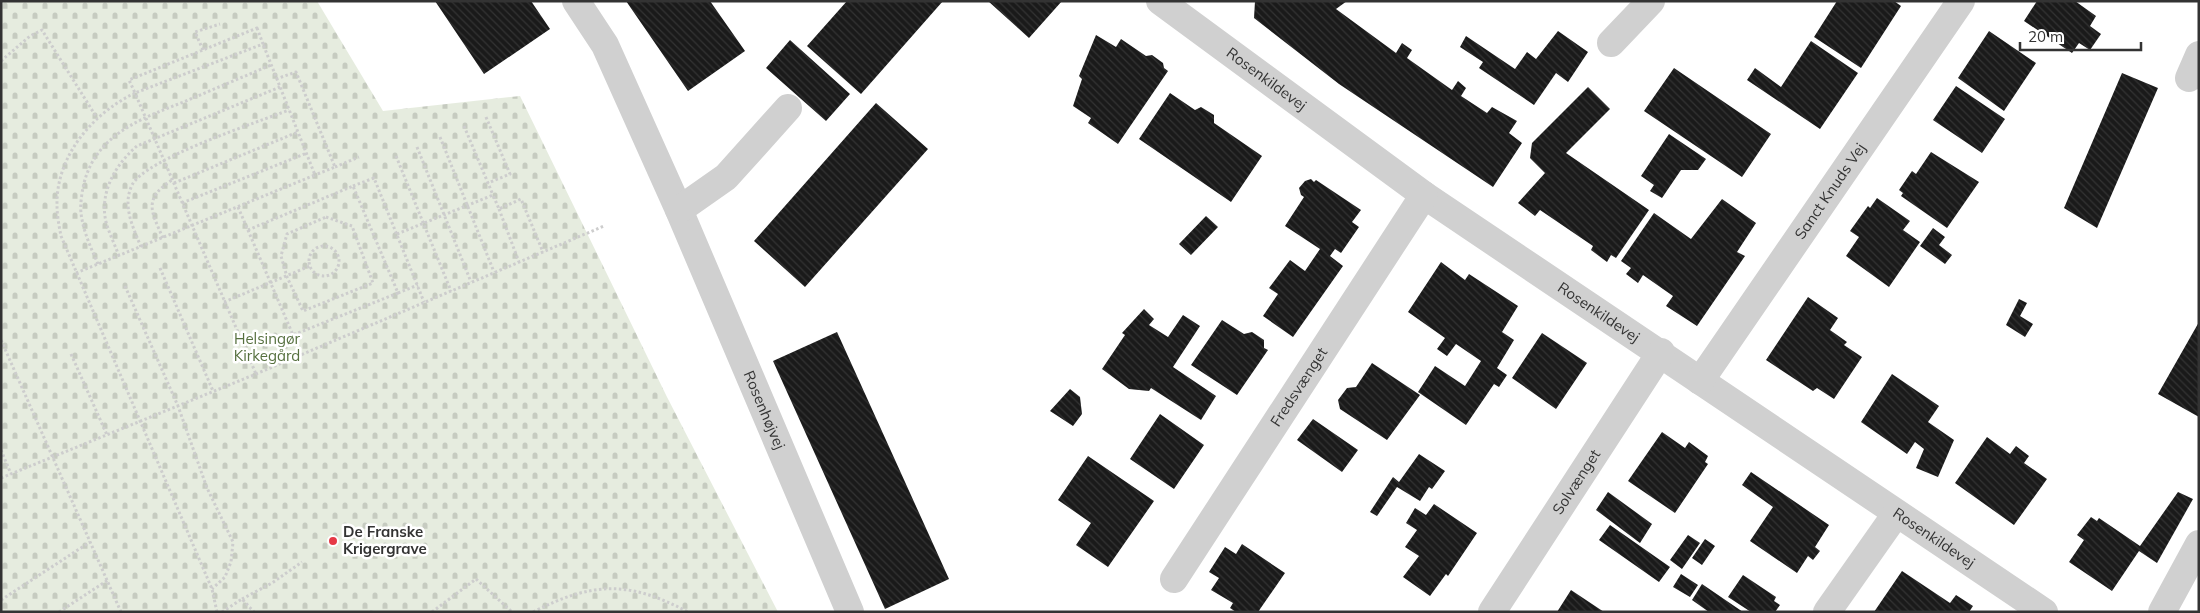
<svg xmlns="http://www.w3.org/2000/svg" width="2200" height="613" viewBox="0 0 2200 613" font-family="Mulish,sans-serif">
<style>
.cemetery{fill:url(#cemetery-stones)}
.building{fill:url(#building-back-hatch)}
.lines{fill:none;stroke-linecap:round;stroke-linejoin:round}
.path{stroke:#cdcdcd;stroke-width:3;stroke-dasharray:2.5 2.5;stroke-linecap:butt}
.minor{stroke:#d0d0d0;stroke-width:28}
.poi-dot{fill:#e63946;stroke:#fff;stroke-width:2}
.labels{text-anchor:middle;stroke-width:5;stroke-linejoin:round;paint-order:stroke}
.street-label{font-size:15px;fill:#333;stroke:#fff}
.park-label{font-size:15px;fill:#56703f;stroke:#fff}
.poi-label{font-size:15px;font-weight:bold;fill:#333;stroke:#fff;text-anchor:start}
</style>
<defs>
<pattern id="cemetery-stones" width="16" height="16" patternUnits="userSpaceOnUse" patternTransform="scale(1.25)"><rect width="16" height="16" fill="#e6ecdf"/><path d="M2 7V4a2 2 0 0 1 4 0v3zM10 15v-3a2 2 0 0 1 4 0v3z" fill="#c6cbc0"/></pattern>
<pattern id="building-back-hatch" width="6" height="6" patternUnits="userSpaceOnUse" patternTransform="scale(1.25)"><rect width="6" height="6" fill="#1a1a1a"/><path d="M-1 5l2 2M0 0l6 6M5-1l2 2" fill="none" stroke="#333"/></pattern>
</defs>
<rect width="100%" height="100%" fill="#fff"/>
<path class="cemetery" d="M1,1H317L383,111L520,96L667,397L778,612H1Z"/>
<path class="building" d="M435,1H531L550,29L484,74Z
M626,1H710L745,51L688,91Z
M847,1H943L861,94L807,46Z
M988,1H1062L1029,38Z
M1255,1H1347L1336,9L1396,53L1402,43L1412,50L1407,58L1452,90L1458,81L1466,88L1461,96L1487,113L1492,107L1517,121L1509,133L1522,143L1493,187L1339,84L1254,18Z
M1837,1H1894L1901,6L1861,68L1814,37Z
M2037,1H2075L2096,16L2090,26L2101,34L2090,50L2079,43L2072,53L2024,21Z
M1558,31L1588,52L1568,82L1556,73L1534,105L1479,68L1483,62L1460,47L1466,36L1515,69L1527,52L1536,59Z
M1989,31L2036,63L2004,111L1958,78Z
M1096,35L1116,47L1121,39L1146,56L1152,55L1163,63L1164,68L1168,71L1118,144L1088,123L1091,118L1073,106L1082,79L1079,76Z
M790,40L850,94L826,121L766,68Z
M1811,41L1858,73L1820,129L1747,80L1755,68L1781,87Z
M1674,68L1771,134L1742,177L1644,111Z
M2122,73L2158,88L2097,228L2064,208Z
M1956,86L2005,119L1982,153L1933,120Z
M1588,87L1610,109L1566,153L1649,210L1616,258L1611,255L1607,262L1591,250L1593,246L1540,210L1535,216L1518,203L1545,173L1530,158L1532,143Z
M1170,93L1195,110L1201,107L1214,115V123L1262,156L1231,202L1139,139Z
M876,103L928,149L805,287L754,241Z
M1669,134L1706,159L1698,170H1681L1662,198L1650,191L1654,185L1641,176Z
M1931,152L1979,182L1947,228L1901,196L1903,193L1899,190L1912,171L1916,174Z
M1311,179L1314,182L1316,180L1361,210L1352,222L1359,227L1341,253L1335,249L1330,256L1343,266L1293,337L1263,316L1278,294L1269,288L1290,260L1305,271L1320,249L1285,226L1304,197L1301,195L1299,188L1305,181Z
M1877,198L1910,221L1903,230L1920,242L1889,287L1846,256L1859,237L1850,231L1868,206L1870,208Z
M1722,199L1756,223L1737,252L1745,256L1697,326L1666,306L1673,296L1643,275L1638,283L1626,274L1631,268L1621,261L1654,213L1691,239Z
M1206,216L1218,227L1191,255L1179,244Z
M1933,228L1945,237L1939,245L1952,255L1945,264L1920,246Z
M1441,262L1465,280L1469,274L1518,306L1502,332L1514,340L1497,368L1507,375L1499,387L1494,384L1466,425L1418,392L1435,366L1465,386L1481,361L1456,344L1447,356L1437,349L1445,338L1408,312Z
M1808,297L1838,318L1830,330L1847,342L1844,345L1862,357L1834,399L1817,388L1813,391L1766,360Z
M2019,299L2027,303L2020,316L2033,324L2025,337L2006,325Z
M1144,309L1154,319L1149,325L1168,337L1183,315L1200,326L1173,367L1216,396L1201,420L1151,388L1149,391L1129,389L1102,369L1125,335L1122,333Z
M1222,320L1244,334L1252,332L1264,340V348L1268,350L1237,395L1191,365Z
M2199,322V417L2158,394Z
M837,332L949,579L885,609L773,361Z
M1542,333L1587,363L1556,409L1512,378Z
M1372,363L1420,395L1387,440L1340,409L1338,400L1347,388L1356,387Z
M1892,374L1939,406L1928,422L1954,440L1938,477L1916,468L1924,449L1915,442L1907,454L1861,422Z
M1070,389L1080,397L1082,414L1073,426L1050,411Z
M1160,414L1204,445L1174,489L1130,459Z
M1313,419L1358,450L1342,472L1297,440Z
M1662,432L1685,448L1689,442L1708,456L1705,462L1708,464L1675,513L1628,481Z
M1987,437L2010,454L2016,446L2029,456L2024,463L2047,479L2014,525L1955,483Z
M1419,454L1445,471L1432,489L1429,487L1420,501L1397,487L1377,516L1370,512L1393,477L1399,482Z
M1088,456L1154,501L1108,567L1076,545L1091,523L1058,500Z
M1751,472L1829,525L1815,547L1820,551L1813,560L1808,556L1797,573L1750,541L1773,507L1742,485Z
M1608,492L1652,524L1640,543L1596,510Z
M2178,492L2193,499L2157,563L2139,551L2112,591L2069,562L2084,540L2077,535L2091,517L2097,521L2099,518L2140,546Z
M1434,504L1477,533L1448,576L1446,574L1430,596L1403,577L1419,556L1405,547L1417,530L1406,523L1415,508L1426,515Z
M1610,525L1670,567L1659,582L1599,540Z
M1688,535L1700,543L1682,569L1670,560Z
M1705,539L1715,546L1702,565L1692,558Z
M1242,544L1285,573L1258,612H1236L1230,608L1233,603L1211,590L1219,578L1209,572L1225,547L1236,554Z
M1902,571L1950,603L1956,595L1973,606L1969,612H1874Z
M1681,574L1698,585L1690,597L1673,587Z
M1743,575L1776,597L1774,601L1780,605L1775,612H1751L1728,597Z
M1702,584L1743,612H1709L1692,600Z
M1571,590L1604,612H1557Z"/>
<g class="lines">
<path class="path" d="M257,28L263,44L135,93L129,80Z
M203,50L195,32L220,24
M1,61L30,36L42,30L97,118
M276,79L296,72L335,167L315,175
M486,117L510,174L488,183
M464,126L493,195
M440,137L494,272
M417,147L471,282
M396,156L451,291
M335,167L359,157
M174,183L298,132
M353,186L374,178L424,302
M182,203L307,153
M238,207L293,335L398,293L353,186L248,230
M499,209L519,262
M326,217L352,226L373,283L303,311L287,277L281,256L287,234Z
M397,234L493,195L499,209L521,199L543,252
M163,238C151,211 143,199 172,180
M309 261a15 15 0 1 1 30 0a15 15 0 1 1-30 0Z
M141,247C133,227 122,206 132,185C145,159 258,122 289,110
M119,256C115,245 109,233 106,222C99,192 116,164 137,146L280,87
M98,264C91,248 83,231 81,213C80,204 82,192 84,183C97,133 143,118 186,101C214,89 243,77 271,65
M160,268L213,391
M76,273L315,175L263,44
M125,286L178,406L207,488L233,542L231,562L225,577L212,589
M398,293L418,285
M224,302L310,266
M1,340L121,612
M71,354L107,435
M1,450L11,474
M1,478L256,374L604,226
M242,599L272,583L302,562
M1,600L90,542
M59,612L108,580
M217,612L212,589L61,236C59,226 57,215 57,205C56,156 93,113 135,93L256,374
M222,612L242,599L254,612
M370,612H373
M432,612L476,579L512,612
M533,612C592,582 628,580 688,612"/>
<g class="minor">
<path id="s1" d="M576,1L605,45L679,210L850,612"/>
<path id="s2" d="M1160,1L1424,195L2044,612"/>
<path d="M1611,43L1651,1"/>
<path d="M2189,78L2199,55"/>
<path d="M679,210L726,177L788,108"/>
<path id="s3" d="M1700,381L1961,1"/>
<path id="s4" d="M1174,579L1424,195"/>
<path id="s5" d="M1492,612L1661,352"/>
<path d="M1827,612L1896,514"/>
<path d="M2162,612L2199,544"/>
</g>
</g>
<circle class="poi-dot" cx="333" cy="541" r="5"/>
<g class="labels">
<g class="street-label">
<text dy="5" stroke="none"><textPath href="#s2" startOffset="132">Rosenkildevej</textPath></text>
<text dy="5" stroke="none"><textPath href="#s3" startOffset="230">Sanct Knuds Vej</textPath></text>
<text dy="5" stroke="none"><textPath href="#s2" startOffset="538">Rosenkildevej</textPath></text>
<text dy="5" stroke="none"><textPath href="#s4" startOffset="229">Fredsvænget</textPath></text>
<text dy="5" stroke="none"><textPath href="#s1" startOffset="451">Rosenhøjvej</textPath></text>
<text dy="5" stroke="none"><textPath href="#s5" startOffset="155">Solvænget</textPath></text>
<text dy="5" stroke="none"><textPath href="#s2" startOffset="942">Rosenkildevej</textPath></text>
</g>
<g class="park-label">
<text x="267" y="344">Helsingør<tspan x="267" dy="17">Kirkegård</tspan></text>
</g>
<g class="poi-label">
<text x="343" y="537">De Franske<tspan x="343" dy="17">Krigergrave</tspan></text>
</g>
</g>
<rect width="2200" height="613" fill="none" stroke="#333333" stroke-width="5"/>
<path d="M2020 42v8h121v-8" fill="none" stroke="#333333" stroke-width="2.5"/>
<text x="2028" y="42" font-size="15" fill="#333333" stroke="#ffffff" stroke-width="4" paint-order="stroke">20 m</text>
</svg>
